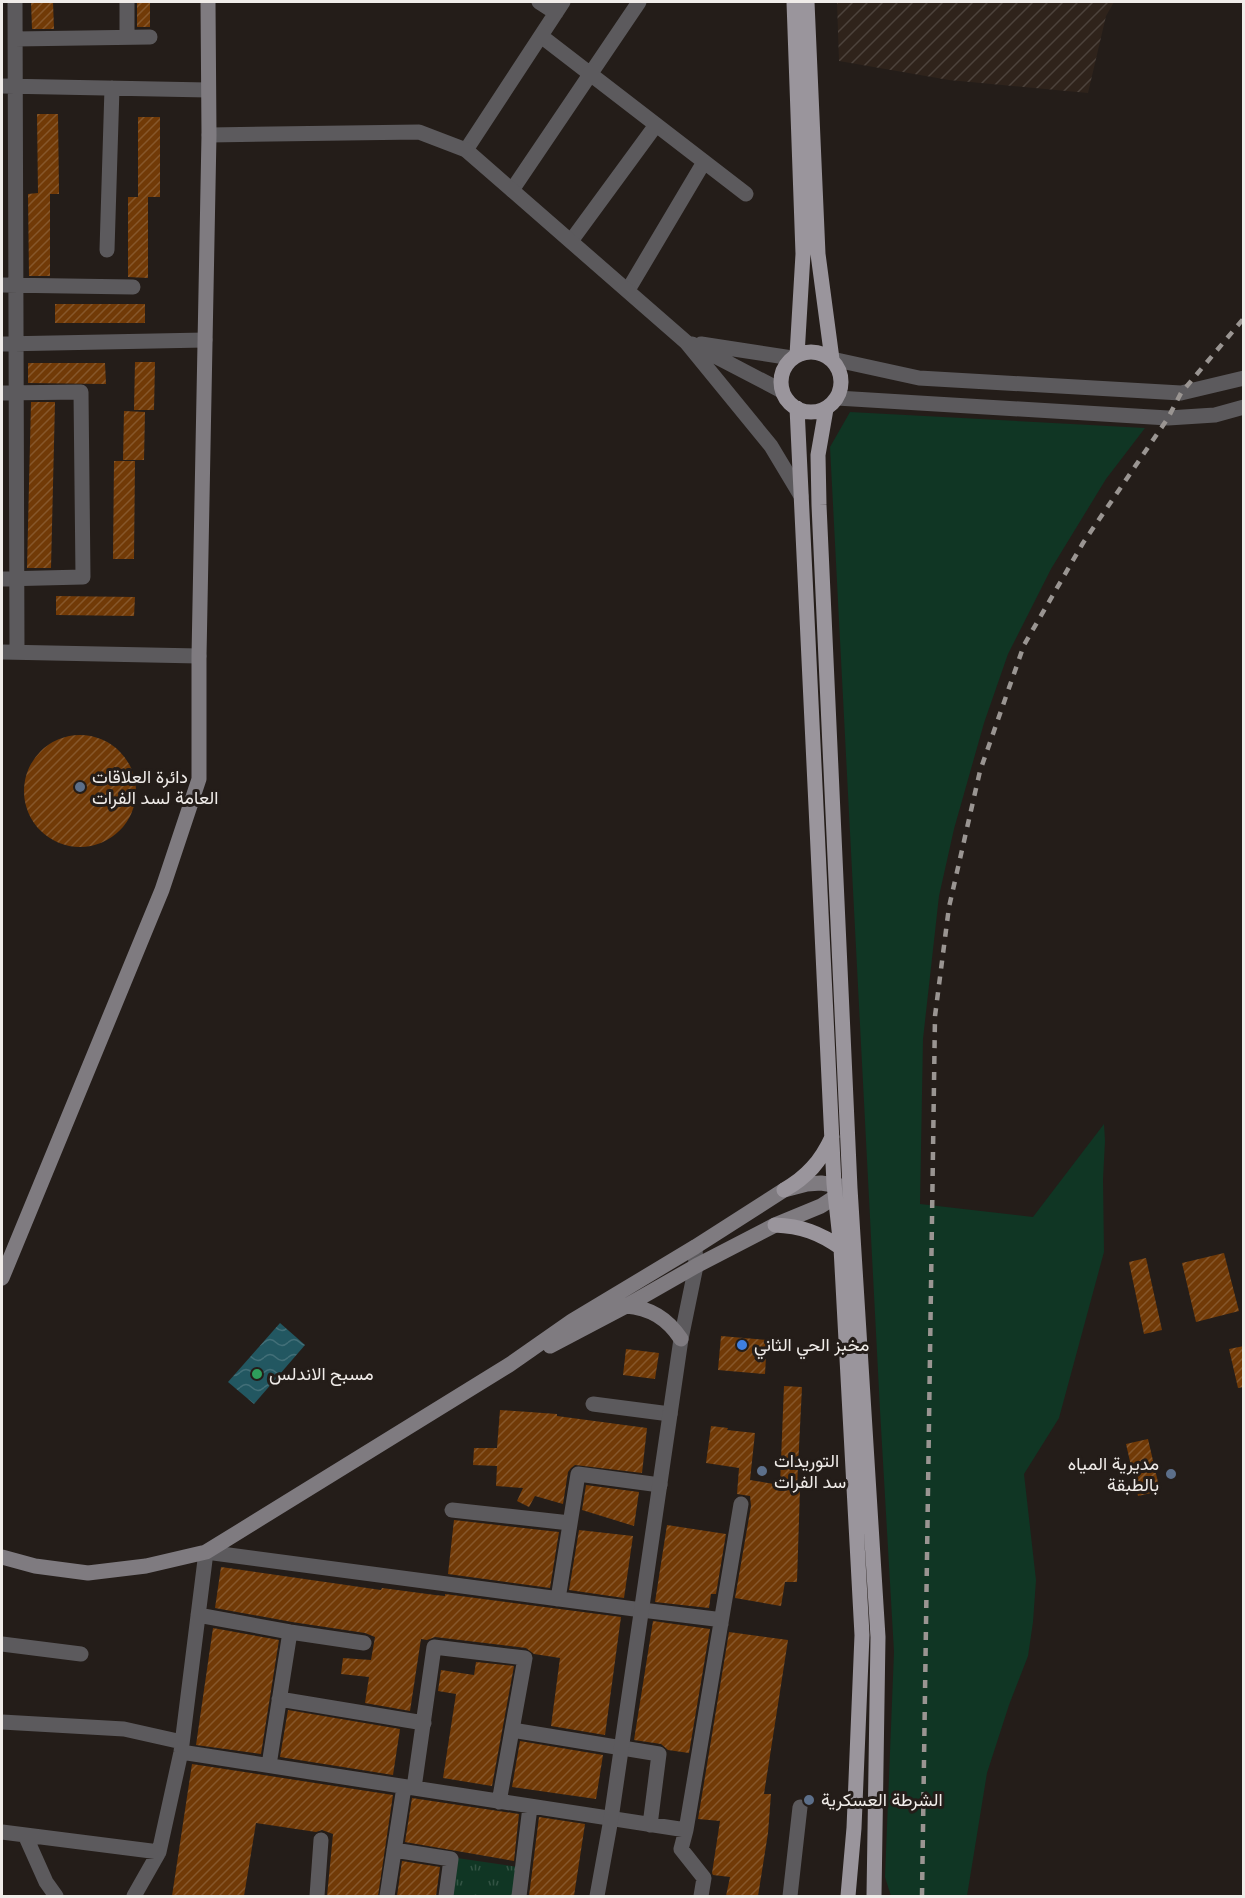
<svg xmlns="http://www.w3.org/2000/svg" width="1245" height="1898" viewBox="0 0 1245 1898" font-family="'Roboto Serif',Vazirmatn,serif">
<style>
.industrial{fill:url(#industrial-furrows)}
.green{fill:#103624}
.park{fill:url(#park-tufts)}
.water{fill:url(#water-waves)}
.building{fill:url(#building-hatch)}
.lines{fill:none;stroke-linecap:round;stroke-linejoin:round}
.minor{stroke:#5c5a5d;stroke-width:15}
.tertiary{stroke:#5c5a5d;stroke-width:15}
.secondary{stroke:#7f7b80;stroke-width:15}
.primary{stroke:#9a959c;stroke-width:15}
.rail{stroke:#9a9592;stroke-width:4.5;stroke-dasharray:8 8;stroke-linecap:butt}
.service-dot{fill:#5c6f8a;stroke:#241d19;stroke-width:2}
.shop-dot{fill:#3f7fe0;stroke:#241d19;stroke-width:2}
.leisure-dot{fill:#2e9e5b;stroke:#241d19;stroke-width:2}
.labels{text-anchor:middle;stroke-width:6;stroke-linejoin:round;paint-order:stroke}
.poi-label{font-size:18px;fill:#f0ece9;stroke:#241d19;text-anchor:start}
</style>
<defs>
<pattern id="industrial-furrows" width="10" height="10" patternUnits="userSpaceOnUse" patternTransform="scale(1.5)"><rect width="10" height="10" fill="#2f231b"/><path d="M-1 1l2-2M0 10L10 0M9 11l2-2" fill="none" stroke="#4d433c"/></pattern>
<pattern id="park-tufts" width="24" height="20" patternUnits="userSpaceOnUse" patternTransform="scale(1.5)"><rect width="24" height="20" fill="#103624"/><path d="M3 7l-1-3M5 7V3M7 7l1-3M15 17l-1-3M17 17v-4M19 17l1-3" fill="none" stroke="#335344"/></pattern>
<pattern id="water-waves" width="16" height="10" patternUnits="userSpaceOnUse" patternTransform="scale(1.5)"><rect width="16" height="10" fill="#225761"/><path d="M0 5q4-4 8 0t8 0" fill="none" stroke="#426f78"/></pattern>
<pattern id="building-hatch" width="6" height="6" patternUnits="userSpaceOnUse" patternTransform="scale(1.5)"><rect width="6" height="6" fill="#713a07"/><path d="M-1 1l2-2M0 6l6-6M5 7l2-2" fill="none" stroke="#86572b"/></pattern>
</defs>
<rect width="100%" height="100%" fill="#241d19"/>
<path class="industrial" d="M837,2H1114L1106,16L1088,93L949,80L839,61Z"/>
<path class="green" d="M850,412L1145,428L1106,479L1051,569L1008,654L984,723L954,829L939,896L923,1039L920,1204L1033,1217L1104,1124L1105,1141L1103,1179L1104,1252L1059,1418L1024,1474L1036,1580L1033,1622L1028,1656L1009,1705L987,1773L967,1896H891L885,1877L894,1652L880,1410L830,447Z"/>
<path class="park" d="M457,1858L518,1867L514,1896H451Z"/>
<path class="water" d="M280,1323L305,1345L254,1404L228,1382Z"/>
<path class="building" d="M31,2H53L54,29H32Z
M137,2H150V27H137Z
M37,114H58L59,194H50V276H29L28,194L38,193Z
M138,117H160V197H148V278L128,277V197H138Z
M55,304H145V323H55Z
M135,362H155L154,410H134Z
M28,363H105L106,384L28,383Z
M31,402H55L51,568H27Z
M124,411L145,412L144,460H123Z
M114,461H135L134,559H113Z
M56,596L135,597L134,616L56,615Z
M24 791a56 56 0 1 1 112 0a56 56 0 1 1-112 0Z
M1224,1253L1239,1311L1196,1322L1182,1263Z
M1146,1258L1162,1330L1144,1334L1129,1262Z
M721,1336L767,1340L765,1374L718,1370Z
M1244,1346V1387L1238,1388L1229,1349Z
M626,1349L659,1353L655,1379L623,1375Z
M784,1386L802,1387L797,1487L800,1488L797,1582H785L781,1606L735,1598L751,1506L750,1496L737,1494L739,1468L706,1463L711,1426L728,1428L727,1430L755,1433L750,1480L780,1485Z
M500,1410L557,1414V1416L647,1428L642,1473L575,1465L571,1468L568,1472L563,1504L535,1496L529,1507L517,1501L523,1488L496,1486L497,1466L473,1465L474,1448H497Z
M1148,1439L1160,1491L1138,1496L1126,1444Z
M586,1485L639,1492L634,1526L582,1510Z
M454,1520L559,1532L550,1588L448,1574Z
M667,1525L726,1534L716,1594H711L709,1608L655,1602Z
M579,1530L633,1536L624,1598L569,1590Z
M221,1567L381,1590L382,1588L435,1595L445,1596V1594L621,1617L605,1735L551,1726L560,1658L534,1654L526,1648L435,1637L427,1640L421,1639L410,1711L365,1703L369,1677L341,1674L343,1658L371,1660L375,1637L365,1633L292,1622L215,1608Z
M653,1621L710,1629L689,1753L668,1750L661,1744L634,1740Z
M213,1628L279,1640L261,1754L196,1745Z
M729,1632L788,1640L764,1794H771L768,1833L758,1896H726L730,1877L713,1875L712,1873L720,1821L698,1819Z
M476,1662L514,1666L492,1786L443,1778L456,1694L438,1691L441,1670L474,1675Z
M288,1710L400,1729L393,1775L280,1757Z
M520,1741L603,1755L596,1799L512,1787Z
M192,1764L393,1795L378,1896H327L333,1834L322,1830L316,1832L256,1823L244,1896H172Z
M412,1798L519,1814L514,1861L405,1842Z
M539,1817L585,1824L574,1896H529Z
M402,1861L440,1867L436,1896H397Z"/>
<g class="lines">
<path class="minor" d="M15,2L17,652
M127,2V37
M539,2L556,13
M541,36L746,194
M15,39L150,37
M2,86L208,90
M466,150L563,2
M512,190L639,2
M571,241L656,125
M107,250L112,88
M2,285L133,287
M628,290L704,162
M2,344L205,340
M2,393L81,392L83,577L2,579
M2,652L199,656
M593,1404L670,1414
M452,1510L570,1523
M558,1599L578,1474L660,1485
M198,1615L290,1632L364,1643
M2,1644L81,1654
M279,1699L424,1723
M2,1722L124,1729L182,1742
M512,1730L659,1754L650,1825
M181,1752L686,1830
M269,1765L290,1632
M414,1788L434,1647L525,1658L499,1802
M2,1832L159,1852
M25,1835L46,1882L56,1896
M394,1850L451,1859L446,1896
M134,1896L159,1852L181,1752L206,1552L642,1610L715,1619L719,1620L721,1624
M317,1896L321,1840
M387,1896L404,1787
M519,1896L530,1807
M701,1896L704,1878L681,1849L686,1830L741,1504
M790,1896L800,1807"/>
<path class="tertiary" d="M209,135L419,132L466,150L686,342L771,446L801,496
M692,344L782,391
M701,344L792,358
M832,359L919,378L1181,393L1244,378
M837,398L1168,418L1215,415L1244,407
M597,1896L611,1819L681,1339L696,1266L695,1247"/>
<path class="secondary" d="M2,1278L162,890L199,779V656L209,135L208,2
M626,1306C650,1308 667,1318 681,1339
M550,1346L626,1306L696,1266L775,1225L821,1206L844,1191
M2,1557L35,1566L88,1573L146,1566L206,1552L509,1365L572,1321L695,1247L784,1190L807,1184L821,1183L847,1187"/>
<path class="primary" d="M794,2L803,254L797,355
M807,2L818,254L832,359
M781 382a30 30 0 1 1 60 0a30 30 0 1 1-60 0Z
M797,408L834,1184L841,1248L862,1635L854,1828L848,1896
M826,409L818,455L819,505L850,1188L878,1637L874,1896
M784,1190C807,1177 821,1161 832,1137
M775,1225C801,1226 820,1233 841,1248"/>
<path class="rail" d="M922,1896L935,1016L949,907L980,771L1024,645L1083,543L1168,418L1181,393L1244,318"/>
</g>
<g class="service-dot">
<circle cx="80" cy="787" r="6"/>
<circle cx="762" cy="1471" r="6"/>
<circle cx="1171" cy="1474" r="6"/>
<circle cx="809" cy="1800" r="6"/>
</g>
<circle class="shop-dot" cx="742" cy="1345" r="6"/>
<circle class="leisure-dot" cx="257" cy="1374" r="6"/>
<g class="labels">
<g class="poi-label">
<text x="92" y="783">دائرة العلاقات<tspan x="92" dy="21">العامة لسد الفرات</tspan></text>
<text x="754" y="1351">مخبز الحي الثاني</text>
<text x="269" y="1380">مسبح الاندلس</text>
<text x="774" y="1467">التوريدات<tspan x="774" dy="21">سد الفرات</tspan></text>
<text x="1159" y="1470" text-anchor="end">مديرية المياه<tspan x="1159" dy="21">بالطبقة</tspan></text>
<text x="821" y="1806">الشرطة العسكرية</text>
</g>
</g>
<rect width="1245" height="1898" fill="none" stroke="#f0ece9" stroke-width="6"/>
</svg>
